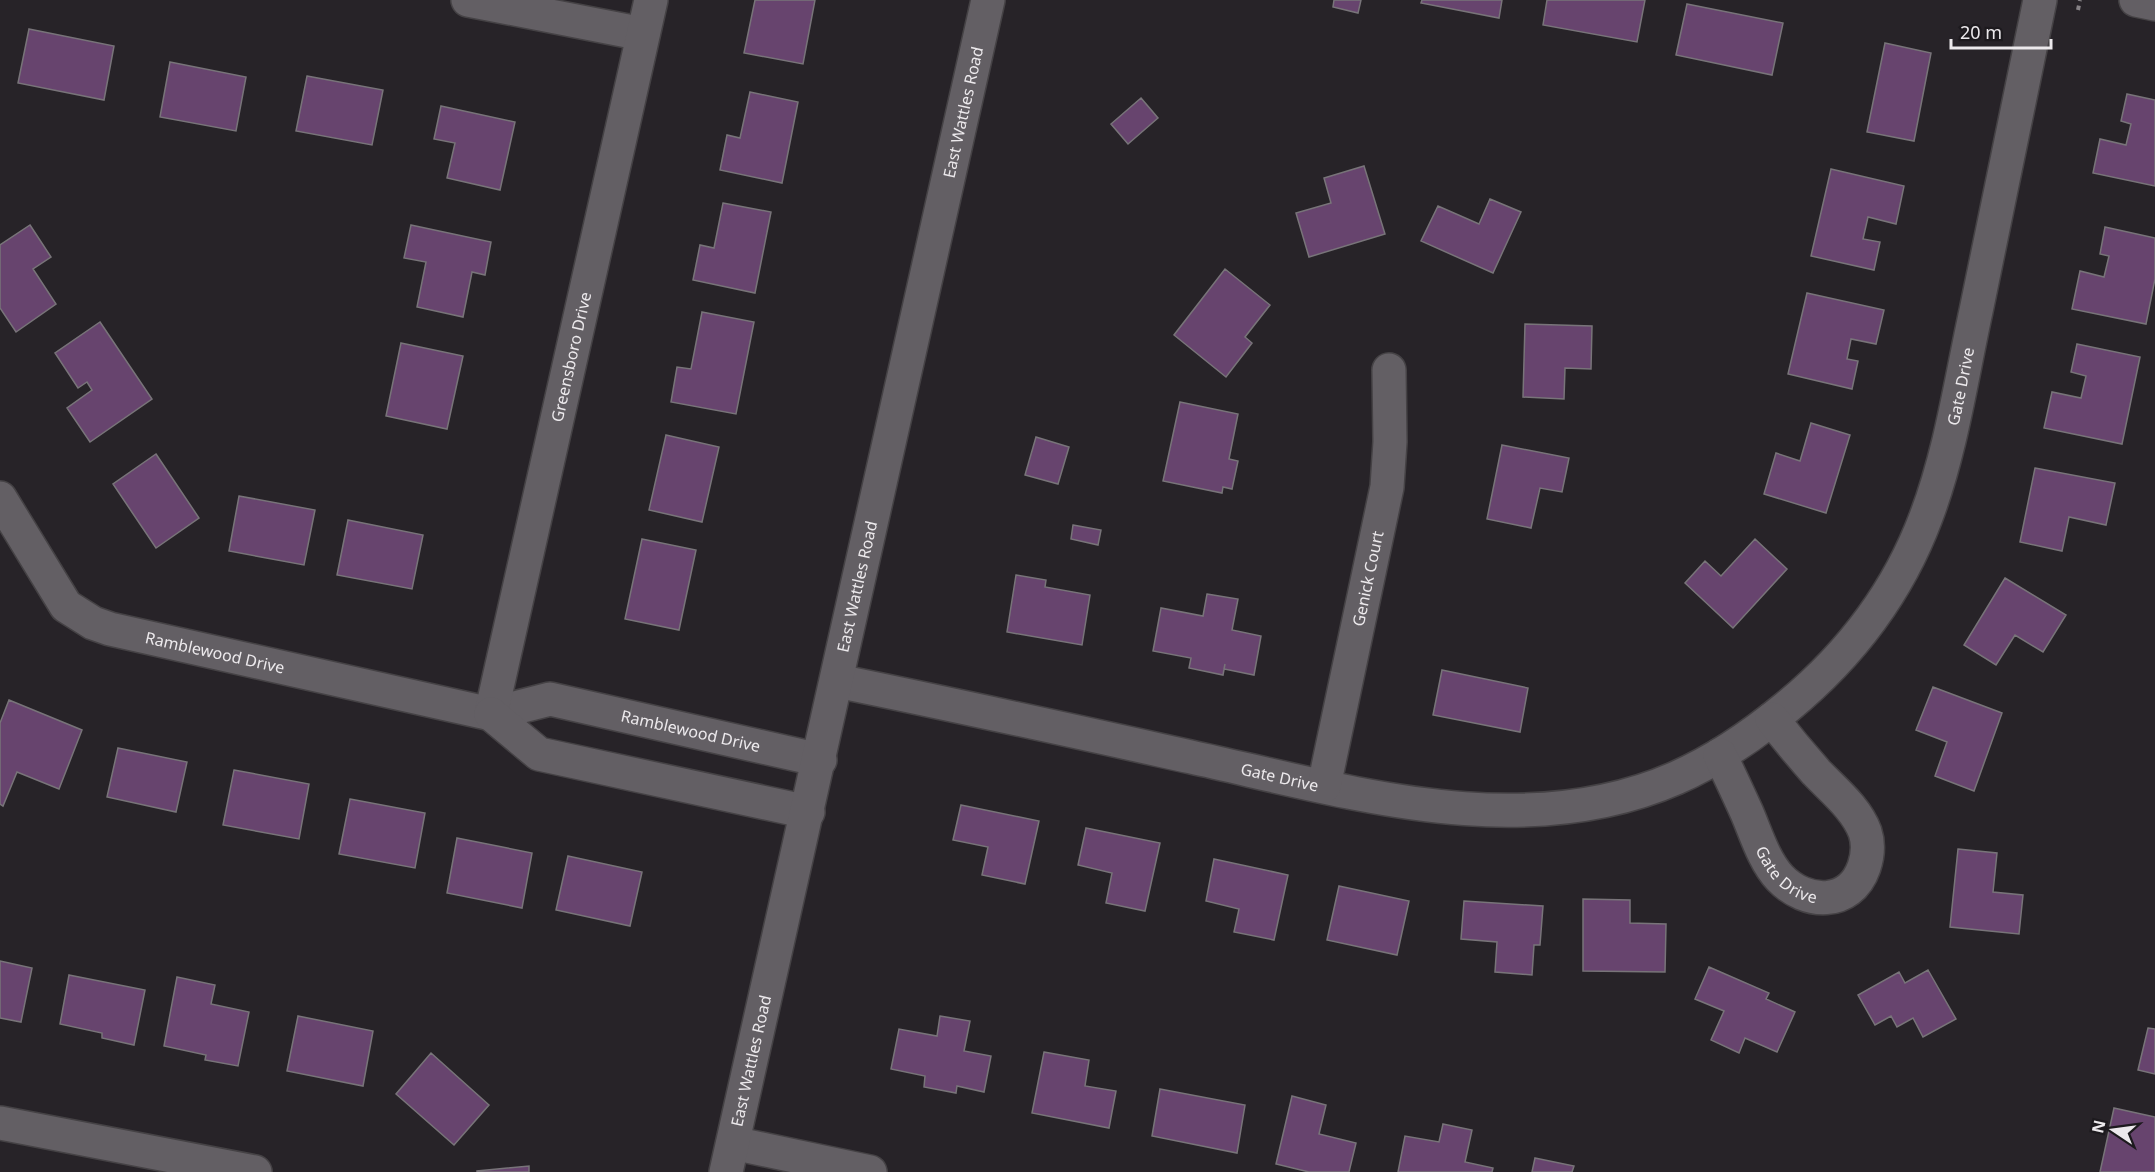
<svg xmlns="http://www.w3.org/2000/svg" width="2155" height="1172" viewBox="0 0 2155 1172" font-family="'Noto Sans',sans-serif">
<style>
.building{fill:#67446e;stroke:#787479;stroke-width:1.5}
.lines{fill:none;stroke-linecap:round;stroke-linejoin:round}
.street-casing{stroke:#454245;stroke-width:36}
.secondary-casing{stroke:#454245;stroke-width:36}
.path{stroke:#868286;stroke-width:4;stroke-dasharray:4.5 4.5;stroke-linecap:butt}
.street{stroke:#635f64;stroke-width:33}
.secondary{stroke:#635f64;stroke-width:33}
.labels{text-anchor:middle;stroke-width:6;stroke-linejoin:round;paint-order:stroke}
.street-label{font-size:16px;fill:#ece9ec;stroke:#1d1a1e}
</style>
<rect width="100%" height="100%" fill="#272328"/>
<path class="building" d="M755,0H815L803,64L744,53Z
M1334,0H1361L1358,13L1333,7Z
M1422,0H1502L1499,18L1421,3Z
M1547,0H1645L1637,42L1543,25Z
M1687,4L1783,23L1772,75L1676,55Z
M29,29L114,46L104,100L18,83Z
M1885,43L1931,53L1914,141L1867,132Z
M170,62L246,77L236,131L160,117Z
M307,76L383,90L372,145L296,131Z
M750,92L798,102L782,183L720,170L727,135L740,138Z
M2127,94L2155,100V186L2093,173L2100,139L2126,145L2131,124L2121,121Z
M1141,98L1158,118L1128,144L1111,124Z
M441,106L515,122L500,190L447,178L455,143L434,139Z
M1364,166L1385,234L1309,257L1296,213L1331,203L1324,178Z
M1831,169L1904,186L1896,224L1868,217L1863,239L1880,242L1874,270L1811,256Z
M1490,199L1521,212L1493,273L1421,241L1438,206L1479,224Z
M723,203L771,212L755,293L693,280L700,245L714,248Z
M30,225L51,257L33,269L56,304L16,332L0,308V245Z
M411,225L491,242L485,275L472,272L463,317L417,307L426,262L404,258Z
M2105,227L2155,238V279L2146,324L2072,309L2080,271L2104,277L2109,256L2100,254Z
M1225,269L1270,305L1245,337L1252,343L1226,377L1174,335Z
M1807,293L1884,310L1876,344L1851,339L1847,359L1858,361L1852,389L1788,374Z
M702,312L754,322L736,414L671,402L677,367L691,369Z
M100,322L152,399L90,442L67,408L92,390L87,382L78,388L55,353Z
M1525,324L1592,326L1591,369L1565,368L1564,399L1523,397Z
M401,343L463,356L447,429L386,416Z
M2077,344L2140,357L2122,444L2044,428L2052,392L2081,398L2086,376L2071,372Z
M1180,402L1238,414L1229,459L1238,461L1232,489L1223,487L1222,493L1163,481Z
M1811,423L1850,435L1826,513L1764,494L1776,453L1800,461Z
M666,435L719,447L702,522L649,510Z
M1036,437L1069,447L1058,484L1025,475Z
M1502,445L1569,458L1562,492L1540,488L1531,528L1487,519Z
M156,454L199,518L156,548L113,484Z
M2035,468L2115,483L2106,525L2069,517L2062,551L2020,542Z
M239,496L315,510L304,565L229,551Z
M348,520L423,535L412,589L337,575Z
M1073,525L1101,530L1098,545L1071,539Z
M642,539L696,550L679,630L625,619Z
M1755,539L1787,569L1733,628L1685,583L1705,561L1721,576Z
M1016,575L1046,580L1045,587L1090,595L1082,645L1007,632Z
M2005,578L2066,615L2043,652L2015,635L1996,665L1964,645Z
M1207,594L1238,599L1232,630L1261,636L1254,675L1224,669L1225,664L1223,675L1189,668L1191,658L1153,651L1161,608L1203,616Z
M1442,670L1528,688L1520,732L1433,715Z
M1933,687L2002,713L1974,791L1935,776L1947,742L1916,730Z
M9,700L82,730L59,789L17,772L3,806L0,804V723Z
M118,748L187,762L176,812L107,797Z
M234,770L309,784L299,839L223,825Z
M350,799L425,813L415,868L339,854Z
M961,805L1039,821L1025,884L982,875L988,847L953,840Z
M1086,828L1160,843L1145,911L1106,903L1112,873L1078,865Z
M457,838L532,853L522,908L447,893Z
M1958,849L1997,853L1993,892L2023,895L2019,934L1950,927Z
M568,856L642,872L630,926L556,910Z
M1214,859L1288,875L1274,940L1234,932L1239,909L1206,901Z
M1339,886L1409,901L1397,955L1327,940Z
M1583,899L1630,900V923L1666,924L1665,972L1583,971Z
M1464,901L1543,906L1540,945H1534L1532,975L1495,972L1497,942L1461,939Z
M0,961L32,968L21,1022L0,1018Z
M1709,967L1769,993L1766,999L1795,1012L1777,1052L1745,1038L1739,1053L1711,1040L1724,1011L1695,999Z
M1928,970L1956,1019L1923,1037L1913,1018L1897,1027L1891,1016L1875,1025L1858,995L1899,972L1905,983Z
M69,975L145,990L134,1045L102,1038V1033L60,1024Z
M177,977L215,985L211,1004L249,1012L238,1066L205,1060L206,1055L164,1046Z
M298,1016L373,1031L363,1086L287,1071Z
M940,1016L970,1021L964,1051L991,1056L984,1092L957,1086L956,1093L924,1087L925,1076L891,1069L899,1029L937,1036Z
M2148,1028L2155,1029V1074L2138,1070Z
M1044,1052L1089,1060L1085,1086L1116,1091L1109,1128L1032,1113Z
M431,1053L489,1105L454,1145L396,1094Z
M1160,1089L1245,1105L1237,1153L1152,1136Z
M1292,1096L1326,1105L1319,1134L1356,1143L1349,1172H1309L1276,1164Z
M2114,1108L2155,1117V1172H2100Z
M1443,1124L1472,1130L1465,1162L1493,1168L1492,1172H1398L1405,1136L1439,1142Z
M1535,1158L1574,1166L1572,1172H1532Z
M529,1166V1172H477V1171Z"/>
<g class="lines">
<defs>
<g id="street">
<path d="M468,0L643,34"/>
<path d="M2136,0L2155,4"/>
<path id="s1" d="M0,498L66,606L93,623L110,629L491,714L550,699L820,760"/>
<path id="s2" d="M837,681C956,705 1073,731 1191,757C1347,791 1521,846 1676,778C1717,760 1753,735 1787,707C1849,656 1898,592 1926,517C1951,451 1961,380 1976,311C1997,207 2019,104 2040,0"/>
<path id="s3" d="M491,714L651,0"/>
<path d="M491,714L539,754L808,812"/>
<path id="s4" d="M1720,755C1729,774 1738,793 1747,813C1756,834 1764,861 1780,878C1806,905 1850,907 1864,867C1868,855 1869,844 1865,832C1856,808 1833,790 1816,772C1801,755 1786,737 1772,719"/>
<path id="s5" d="M1324,786L1387,487L1390,442L1389,370"/>
<path d="M0,1123L255,1172"/>
<path d="M733,1143L870,1172"/>
</g>
<g id="secondary">
<path id="s6" d="M726,1172L988,0"/>
</g>
</defs>
<use href="#street" class="street-casing"/>
<use href="#secondary" class="secondary-casing"/>
<path class="path" d="M2078,10L2080,0"/>
<use href="#street" class="street"/>
<use href="#secondary" class="secondary"/>
</g>
<g class="labels">
<g class="street-label">
<text dy="6" stroke="none"><textPath href="#s6" startOffset="1086">East Wattles Road</textPath></text>
<text dy="6" stroke="none"><textPath href="#s3" startOffset="366">Greensboro Drive</textPath></text>
<text dy="6" stroke="none"><textPath href="#s2" startOffset="1362">Gate Drive</textPath></text>
<text dy="6" stroke="none"><textPath href="#s5" startOffset="212">Genick Court</textPath></text>
<text dy="6" stroke="none"><textPath href="#s6" startOffset="600">East Wattles Road</textPath></text>
<text dy="6" stroke="none"><textPath href="#s1" startOffset="284">Ramblewood Drive</textPath></text>
<text dy="6" stroke="none"><textPath href="#s1" startOffset="772">Ramblewood Drive</textPath></text>
<text dy="6" stroke="none"><textPath href="#s2" startOffset="453">Gate Drive</textPath></text>
<text dy="6" stroke="none"><textPath href="#s4" startOffset="140">Gate Drive</textPath></text>
<text dy="6" stroke="none"><textPath href="#s6" startOffset="114">East Wattles Road</textPath></text>
</g>
</g>
<g transform="translate(2113 1130) rotate(283)" stroke="#1d1a1e" stroke-width="4.5" paint-order="stroke">
<path d="M0-4.5L10 22L0 15L-10 22Z" fill="#ece9ec"/>
<text y="-9" font-size="16" font-weight="bold" text-anchor="middle" fill="#ece9ec">N</text>
</g>
<path d="M1951 39v9h100v-9" fill="none" stroke="#ece9ec" stroke-width="3"/>
<text x="1960" y="39" font-size="18" fill="#ece9ec" stroke="#1d1a1e" stroke-width="4.5" paint-order="stroke">20 m</text>
</svg>
